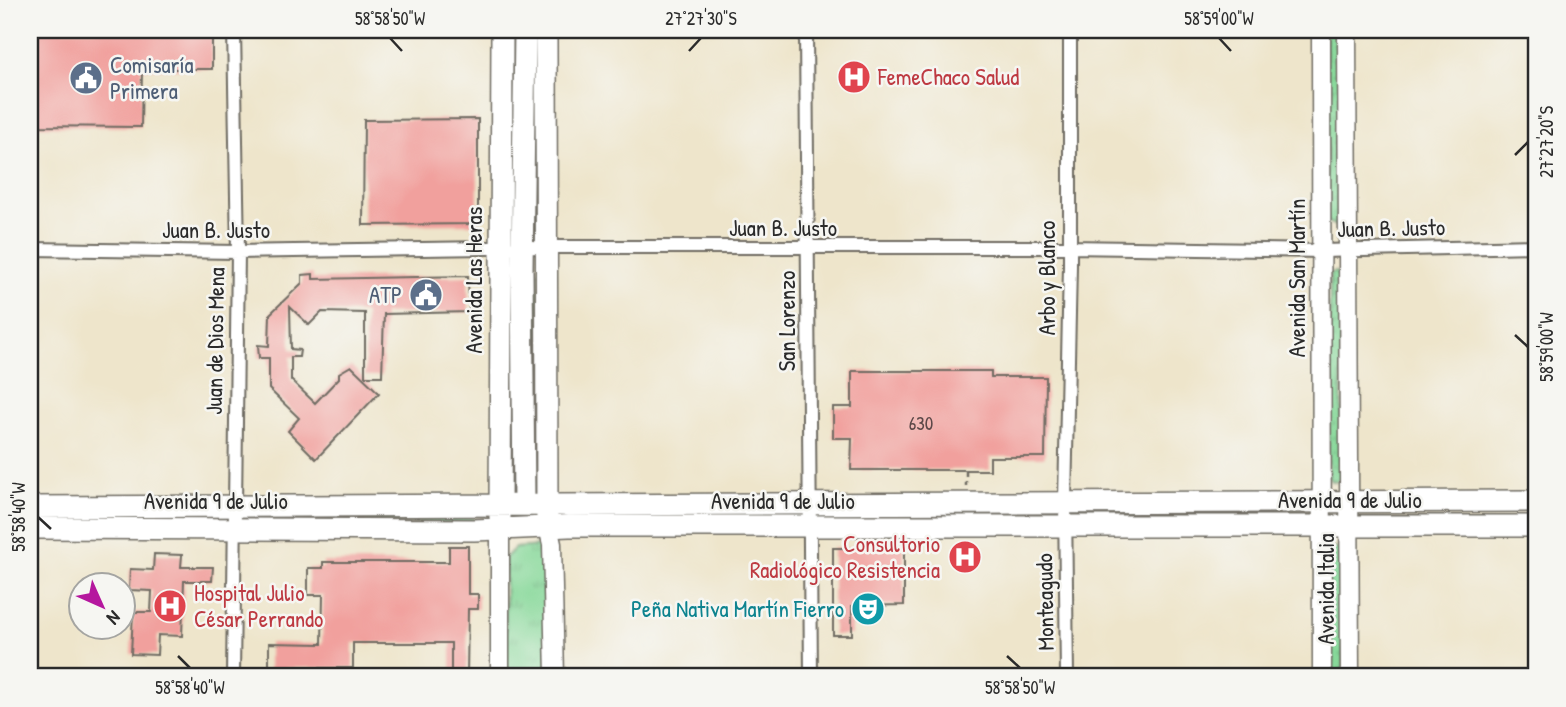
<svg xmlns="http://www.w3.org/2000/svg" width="1566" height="707" viewBox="0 0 1566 707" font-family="'Patrick Hand',sans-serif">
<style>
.grass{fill:url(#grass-tufts);stroke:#588262;stroke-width:2}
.park{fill:url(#park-dots);stroke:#588262;stroke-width:2}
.building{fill:#f1a09d}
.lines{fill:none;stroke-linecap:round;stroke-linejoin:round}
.minor-casing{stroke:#6f6c63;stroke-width:16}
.secondary-casing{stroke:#6f6c63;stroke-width:21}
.primary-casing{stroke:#6f6c63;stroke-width:24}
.path{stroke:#6f6c63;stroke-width:2.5;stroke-dasharray:5 5;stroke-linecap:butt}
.minor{stroke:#fff;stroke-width:12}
.secondary{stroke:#fff;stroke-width:18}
.primary{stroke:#fff;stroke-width:21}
.ticks{fill:none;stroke:#2b2b2b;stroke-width:2.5}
.labels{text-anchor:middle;stroke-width:5;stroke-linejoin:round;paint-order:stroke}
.number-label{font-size:19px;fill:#5c4848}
.service-label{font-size:23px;fill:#4e5e75;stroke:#f6f6f2;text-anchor:start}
.health-label{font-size:23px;fill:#be3a42;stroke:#f6f6f2;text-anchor:start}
.street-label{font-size:23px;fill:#2b2b2b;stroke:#f6f6f2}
.culture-label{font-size:23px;fill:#0d838f;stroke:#f6f6f2;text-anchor:end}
.neatline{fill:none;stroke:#2b2b2b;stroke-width:2.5}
.ticks-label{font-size:18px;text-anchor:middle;fill:#2b2b2b}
</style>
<defs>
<pattern id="grass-tufts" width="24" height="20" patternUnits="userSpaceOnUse" patternTransform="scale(1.75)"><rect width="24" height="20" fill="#86d899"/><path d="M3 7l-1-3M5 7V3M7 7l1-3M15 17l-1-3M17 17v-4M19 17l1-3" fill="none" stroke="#74ba84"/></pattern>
<pattern id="park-dots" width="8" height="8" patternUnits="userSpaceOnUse" patternTransform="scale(1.75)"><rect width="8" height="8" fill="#86d899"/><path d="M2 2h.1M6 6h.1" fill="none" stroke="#74ba84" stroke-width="1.8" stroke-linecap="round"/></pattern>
</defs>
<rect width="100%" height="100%" fill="#f6f6f2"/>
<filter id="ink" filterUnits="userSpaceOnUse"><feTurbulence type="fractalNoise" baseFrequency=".0143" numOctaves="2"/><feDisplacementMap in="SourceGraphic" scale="14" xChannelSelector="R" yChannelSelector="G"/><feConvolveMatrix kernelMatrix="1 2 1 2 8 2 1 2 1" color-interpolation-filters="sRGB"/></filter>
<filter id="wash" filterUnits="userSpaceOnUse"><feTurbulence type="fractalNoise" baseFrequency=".00686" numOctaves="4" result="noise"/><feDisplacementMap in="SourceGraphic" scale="28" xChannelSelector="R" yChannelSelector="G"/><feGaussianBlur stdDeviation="1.57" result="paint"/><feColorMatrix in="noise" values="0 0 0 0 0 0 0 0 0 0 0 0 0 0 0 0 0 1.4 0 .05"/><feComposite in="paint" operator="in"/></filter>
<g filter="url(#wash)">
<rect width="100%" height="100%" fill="#eee5cb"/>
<path class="grass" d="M538,272L540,476L532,474V276Z
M267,515L474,518V523L267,520Z
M540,546L549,555L550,677H506L505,558L515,548Z"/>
<path class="park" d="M1326,30H1340L1342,222L1337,226L1327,222Z
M1336,272L1341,277L1342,476L1338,481H1331L1328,476L1330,273Z
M1103,510L1299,513L1300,518L1103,516Z
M839,511L1045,513L1044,521L840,519Z
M1333,548H1341L1344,677H1328L1329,551Z"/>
<g id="blocks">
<path class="building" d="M30,30H212V69H142L141,127L30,126Z
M478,119V224L363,225L364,120Z
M313,274V279L468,276L469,312L384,314L382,376H365V313L322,312L309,325L290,307L291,349L300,350L299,357H291V380L315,403L339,378V373L351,366L379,393L316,459L288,431L299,418L269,389V358H259L258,345L269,346L270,314L302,283V275Z
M852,371H991V377H1046L1045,457H990V470H851L852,438H833V407H852Z
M449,546H468V594H478V609H468L467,677H451V643H353V668H286V677H269V643L322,644L323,595H308V568H323V562H449Z
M833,548H904V605L852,606V635H833Z
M154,554L182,555L181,567H213L212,581H184L182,636L158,635L157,655L131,654L133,612H151L152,591L129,590L130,569L153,570Z"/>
</g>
</g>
<g filter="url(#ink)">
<use href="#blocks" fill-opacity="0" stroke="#6f6c63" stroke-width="2"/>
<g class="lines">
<defs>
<path id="minor" d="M806,30L811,677
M30,249L238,252L546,247H1068L1322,251L1536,246
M233,677L238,252L234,30
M1067,677L1065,501L1070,266V30"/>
<path id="secondary" d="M1321,30L1322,677
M1347,30L1350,677
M548,527L552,544L555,677
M500,677V529"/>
<path id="primary" d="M546,30L547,518
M524,504L522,270L525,30
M30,507L1536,501
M500,518L502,30
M30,528L474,530L569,526H1536"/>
</defs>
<use href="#minor" class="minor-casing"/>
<use href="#secondary" class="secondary-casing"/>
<use href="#primary" class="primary-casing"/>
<path class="path" d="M966,486V470"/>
<use href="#minor" class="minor"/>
<use href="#secondary" class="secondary"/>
<use href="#primary" class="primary"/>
</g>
</g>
<path class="ticks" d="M390,38L402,51M1219,38L1231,51M689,51L701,38M1515,155L1528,142M1515,335L1528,347M38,517L51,529M178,656L190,668M1007,656L1020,668"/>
<defs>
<symbol id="hospital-disc" viewBox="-11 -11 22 22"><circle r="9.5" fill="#e0444e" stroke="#f6f6f2"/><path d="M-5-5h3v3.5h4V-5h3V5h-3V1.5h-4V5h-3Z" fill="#fff"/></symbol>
<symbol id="civic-disc" viewBox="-11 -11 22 22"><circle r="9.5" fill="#5c6f8a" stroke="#f6f6f2"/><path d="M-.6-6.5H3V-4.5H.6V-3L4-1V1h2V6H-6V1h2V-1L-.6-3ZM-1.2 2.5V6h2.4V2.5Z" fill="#fff"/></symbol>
<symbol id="theatre-disc" viewBox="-11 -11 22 22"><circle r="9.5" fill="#0f9aa8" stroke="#f6f6f2"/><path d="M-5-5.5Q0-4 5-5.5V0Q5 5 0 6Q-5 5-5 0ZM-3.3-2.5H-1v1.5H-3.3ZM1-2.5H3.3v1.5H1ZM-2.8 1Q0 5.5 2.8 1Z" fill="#fff"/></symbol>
</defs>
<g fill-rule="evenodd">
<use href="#hospital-disc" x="835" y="58" width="38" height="38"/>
<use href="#civic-disc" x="67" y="59" width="38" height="38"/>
<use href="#civic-disc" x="407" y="276" width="38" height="38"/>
<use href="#hospital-disc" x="946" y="538" width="38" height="38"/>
<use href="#hospital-disc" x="151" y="587" width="38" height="38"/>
<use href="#theatre-disc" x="849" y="590" width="38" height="38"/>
</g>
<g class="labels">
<g class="number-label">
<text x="921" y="430">630</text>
</g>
<g class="service-label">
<text x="110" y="73">Comisaría<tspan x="110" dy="26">Primera</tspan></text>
<text x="402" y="303" text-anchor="end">ATP</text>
</g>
<g class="health-label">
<text x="878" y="85">FemeChaco Salud</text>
<text x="940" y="552" text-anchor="end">Consultorio<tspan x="940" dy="26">Radiológico Resistencia</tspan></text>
<text x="194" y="601">Hospital Julio<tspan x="194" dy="26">César Perrando</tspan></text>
</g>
<g class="street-label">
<text x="783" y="236">Juan B. Justo</text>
<text transform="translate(1391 228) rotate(-1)" y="8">Juan B. Justo</text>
<text x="216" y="238">Juan B. Justo</text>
<text transform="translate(1047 278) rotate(-90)" y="8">Arbo y Blanco</text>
<text transform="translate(1297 278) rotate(-90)" y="8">Avenida San Martín</text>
<text transform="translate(474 280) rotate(-90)" y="8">Avenida Las Heras</text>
<text transform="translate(787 321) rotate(-90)" y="8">San Lorenzo</text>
<text transform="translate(215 341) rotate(-89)" y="8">Juan de Dios Mena</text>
<text x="1350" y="508">Avenida 9 de Julio</text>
<text x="216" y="509">Avenida 9 de Julio</text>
<text x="783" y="509">Avenida 9 de Julio</text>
<text transform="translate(1326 589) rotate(-90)" y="8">Avenida Italia</text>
<text transform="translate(1045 602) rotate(-91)" y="8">Monteagudo</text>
</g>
<g class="culture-label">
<text x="844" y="617">Peña Nativa Martín Fierro</text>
</g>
</g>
<rect width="1566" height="707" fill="none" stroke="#f6f6f2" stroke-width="77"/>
<g transform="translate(102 606) rotate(135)"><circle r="33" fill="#f6f6f2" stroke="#a5a5a2" stroke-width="2"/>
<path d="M0-5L12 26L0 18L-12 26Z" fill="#b5179e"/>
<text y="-10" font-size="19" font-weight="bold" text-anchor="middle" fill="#2b2b2b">N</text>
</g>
<rect x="38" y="38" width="1490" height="630" class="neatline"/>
<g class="ticks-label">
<text x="390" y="25">58°58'50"W</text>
<text x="701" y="25">27°27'30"S</text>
<text x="1219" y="25">58°59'00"W</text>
<text transform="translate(1547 142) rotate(-90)" y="6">27°27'20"S</text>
<text transform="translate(1547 347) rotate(-90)" y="6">58°59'00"W</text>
<text transform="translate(19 517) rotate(-90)" y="6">58°58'40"W</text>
<text x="190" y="694">58°58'40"W</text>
<text x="1020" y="694">58°58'50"W</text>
</g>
</svg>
